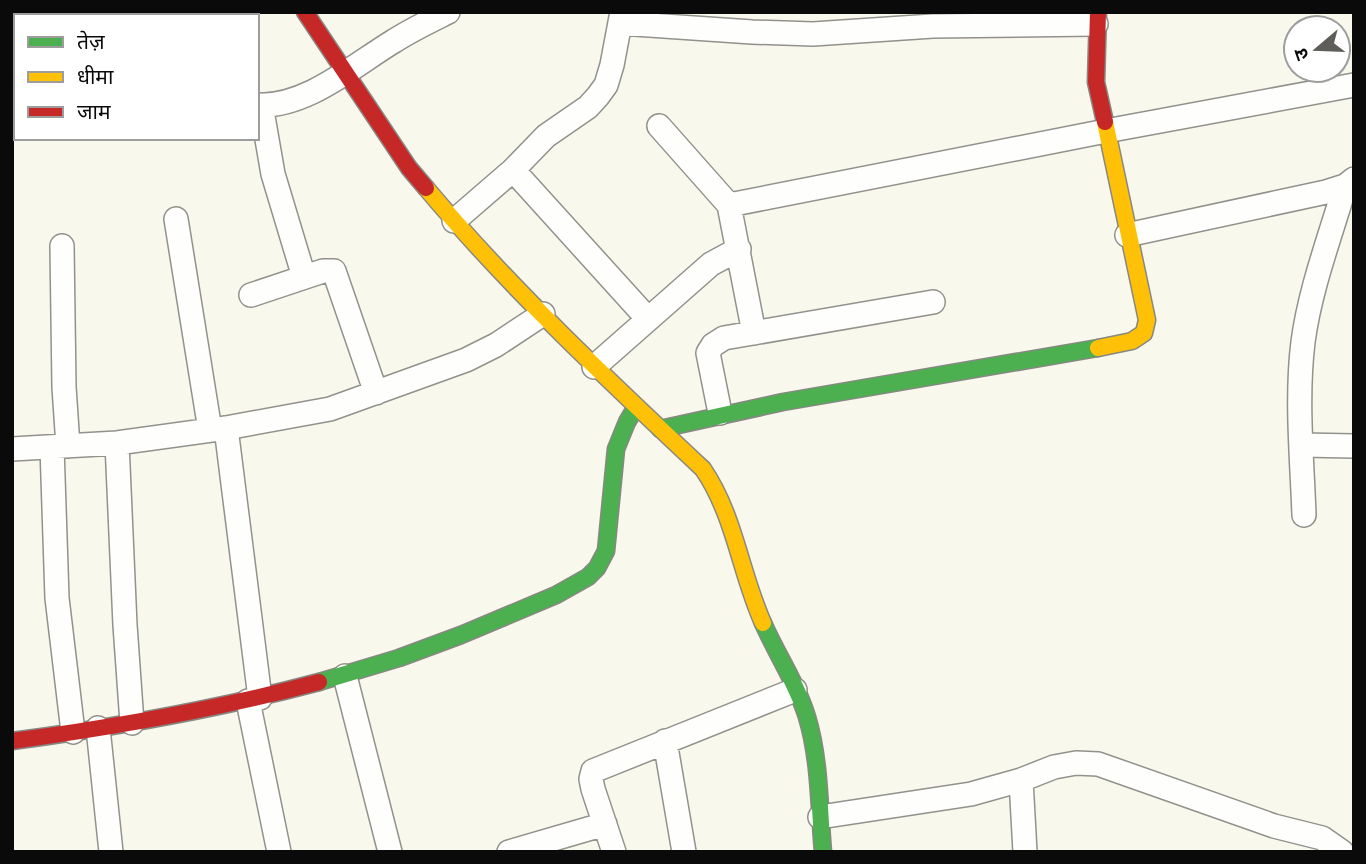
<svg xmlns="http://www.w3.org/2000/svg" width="1366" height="864" viewBox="0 0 1366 864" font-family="Lora,'Noto Sans Devanagari',serif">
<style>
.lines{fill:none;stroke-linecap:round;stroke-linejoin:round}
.street-casing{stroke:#92918c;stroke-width:26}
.fast-casing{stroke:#888883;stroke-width:19}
.slow-casing{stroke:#888883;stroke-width:19}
.jam-casing{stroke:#888883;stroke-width:19}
.street{stroke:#fefefc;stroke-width:23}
.fast{stroke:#4caf50;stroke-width:16}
.slow{stroke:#ffc107;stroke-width:16}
.jam{stroke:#c62828;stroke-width:16}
</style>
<rect width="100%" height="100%" fill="#f9f8ed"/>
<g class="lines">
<defs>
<path id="street" d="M175,12V16
M33,16V12
M102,16V12
M620,23L752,32L813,34L933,26L1096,24
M257,105C306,108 354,65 394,41C411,30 430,21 448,12
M261,105L273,174L304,277
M659,126L729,205L754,333
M513,170L648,319
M729,205L1106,131L1354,85
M176,219L210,430
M454,221L513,170L546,136L588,107L598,96L606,85L612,65L622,12
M1127,235L1326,192L1345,186L1354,179
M62,246L64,387L68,446
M251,295L323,271H334L376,393
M594,367L711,264L739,249
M720,413L708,353L713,345L724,338L933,302
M226,428L260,698
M117,443L125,625L132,723
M1302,445L1354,446
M52,447L57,598L73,732
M12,449L117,443L226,428L330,409L466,360L496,345L543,314
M1304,515C1302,458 1296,399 1303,342C1310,289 1330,237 1345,186
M345,676L390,852
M248,701L279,852
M98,728L111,852
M665,741L684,852
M1021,780L1025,852
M820,817L971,794L1021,780L1054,767L1076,763L1098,764L1274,826L1322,838L1342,852
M509,852L605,824
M614,852L593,789L591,779L593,771L795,690"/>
<path id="fast" d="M660,429L783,402L1098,348
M763,623C777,655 797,684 807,717C820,760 819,807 823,852
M319,682L399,658L461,635L556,595L588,577L597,568L606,551L616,449L627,422L636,407"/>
<path id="slow" d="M426,188C511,289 607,379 703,469C735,516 740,572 763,623
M1098,348L1132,341L1144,333L1147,320L1105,122"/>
<path id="jam" d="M305,12L409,168L426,188
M1098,12L1096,82L1105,122
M12,741C116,727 218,709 319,682"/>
</defs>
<use href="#street" class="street-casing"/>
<use href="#fast" class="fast-casing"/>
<use href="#slow" class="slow-casing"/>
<use href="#jam" class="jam-casing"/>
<use href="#street" class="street"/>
<use href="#fast" class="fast"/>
<use href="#slow" class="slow"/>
<use href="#jam" class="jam"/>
</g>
<rect width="1366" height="864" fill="none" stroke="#0a0a0a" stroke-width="28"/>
<rect x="14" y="14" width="245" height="126" fill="#ffffff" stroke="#9d9d9d" stroke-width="2"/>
<rect x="28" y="37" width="35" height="10" fill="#4caf50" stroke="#9d9d9d" stroke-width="2"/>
<text x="77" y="49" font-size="21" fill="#0a0a0a">तेज़</text>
<rect x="28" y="72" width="35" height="10" fill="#ffc107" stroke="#9d9d9d" stroke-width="2"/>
<text x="77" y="84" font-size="21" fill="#0a0a0a">धीमा</text>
<rect x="28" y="107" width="35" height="10" fill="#c62828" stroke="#9d9d9d" stroke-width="2"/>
<text x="77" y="119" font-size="21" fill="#0a0a0a">जाम</text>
<g transform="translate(1317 49) rotate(251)"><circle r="33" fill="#ffffff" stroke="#9d9d9d" stroke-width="2"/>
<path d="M0-5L12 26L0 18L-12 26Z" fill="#5e5d59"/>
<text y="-10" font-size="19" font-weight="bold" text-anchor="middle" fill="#0a0a0a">उ</text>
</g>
</svg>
